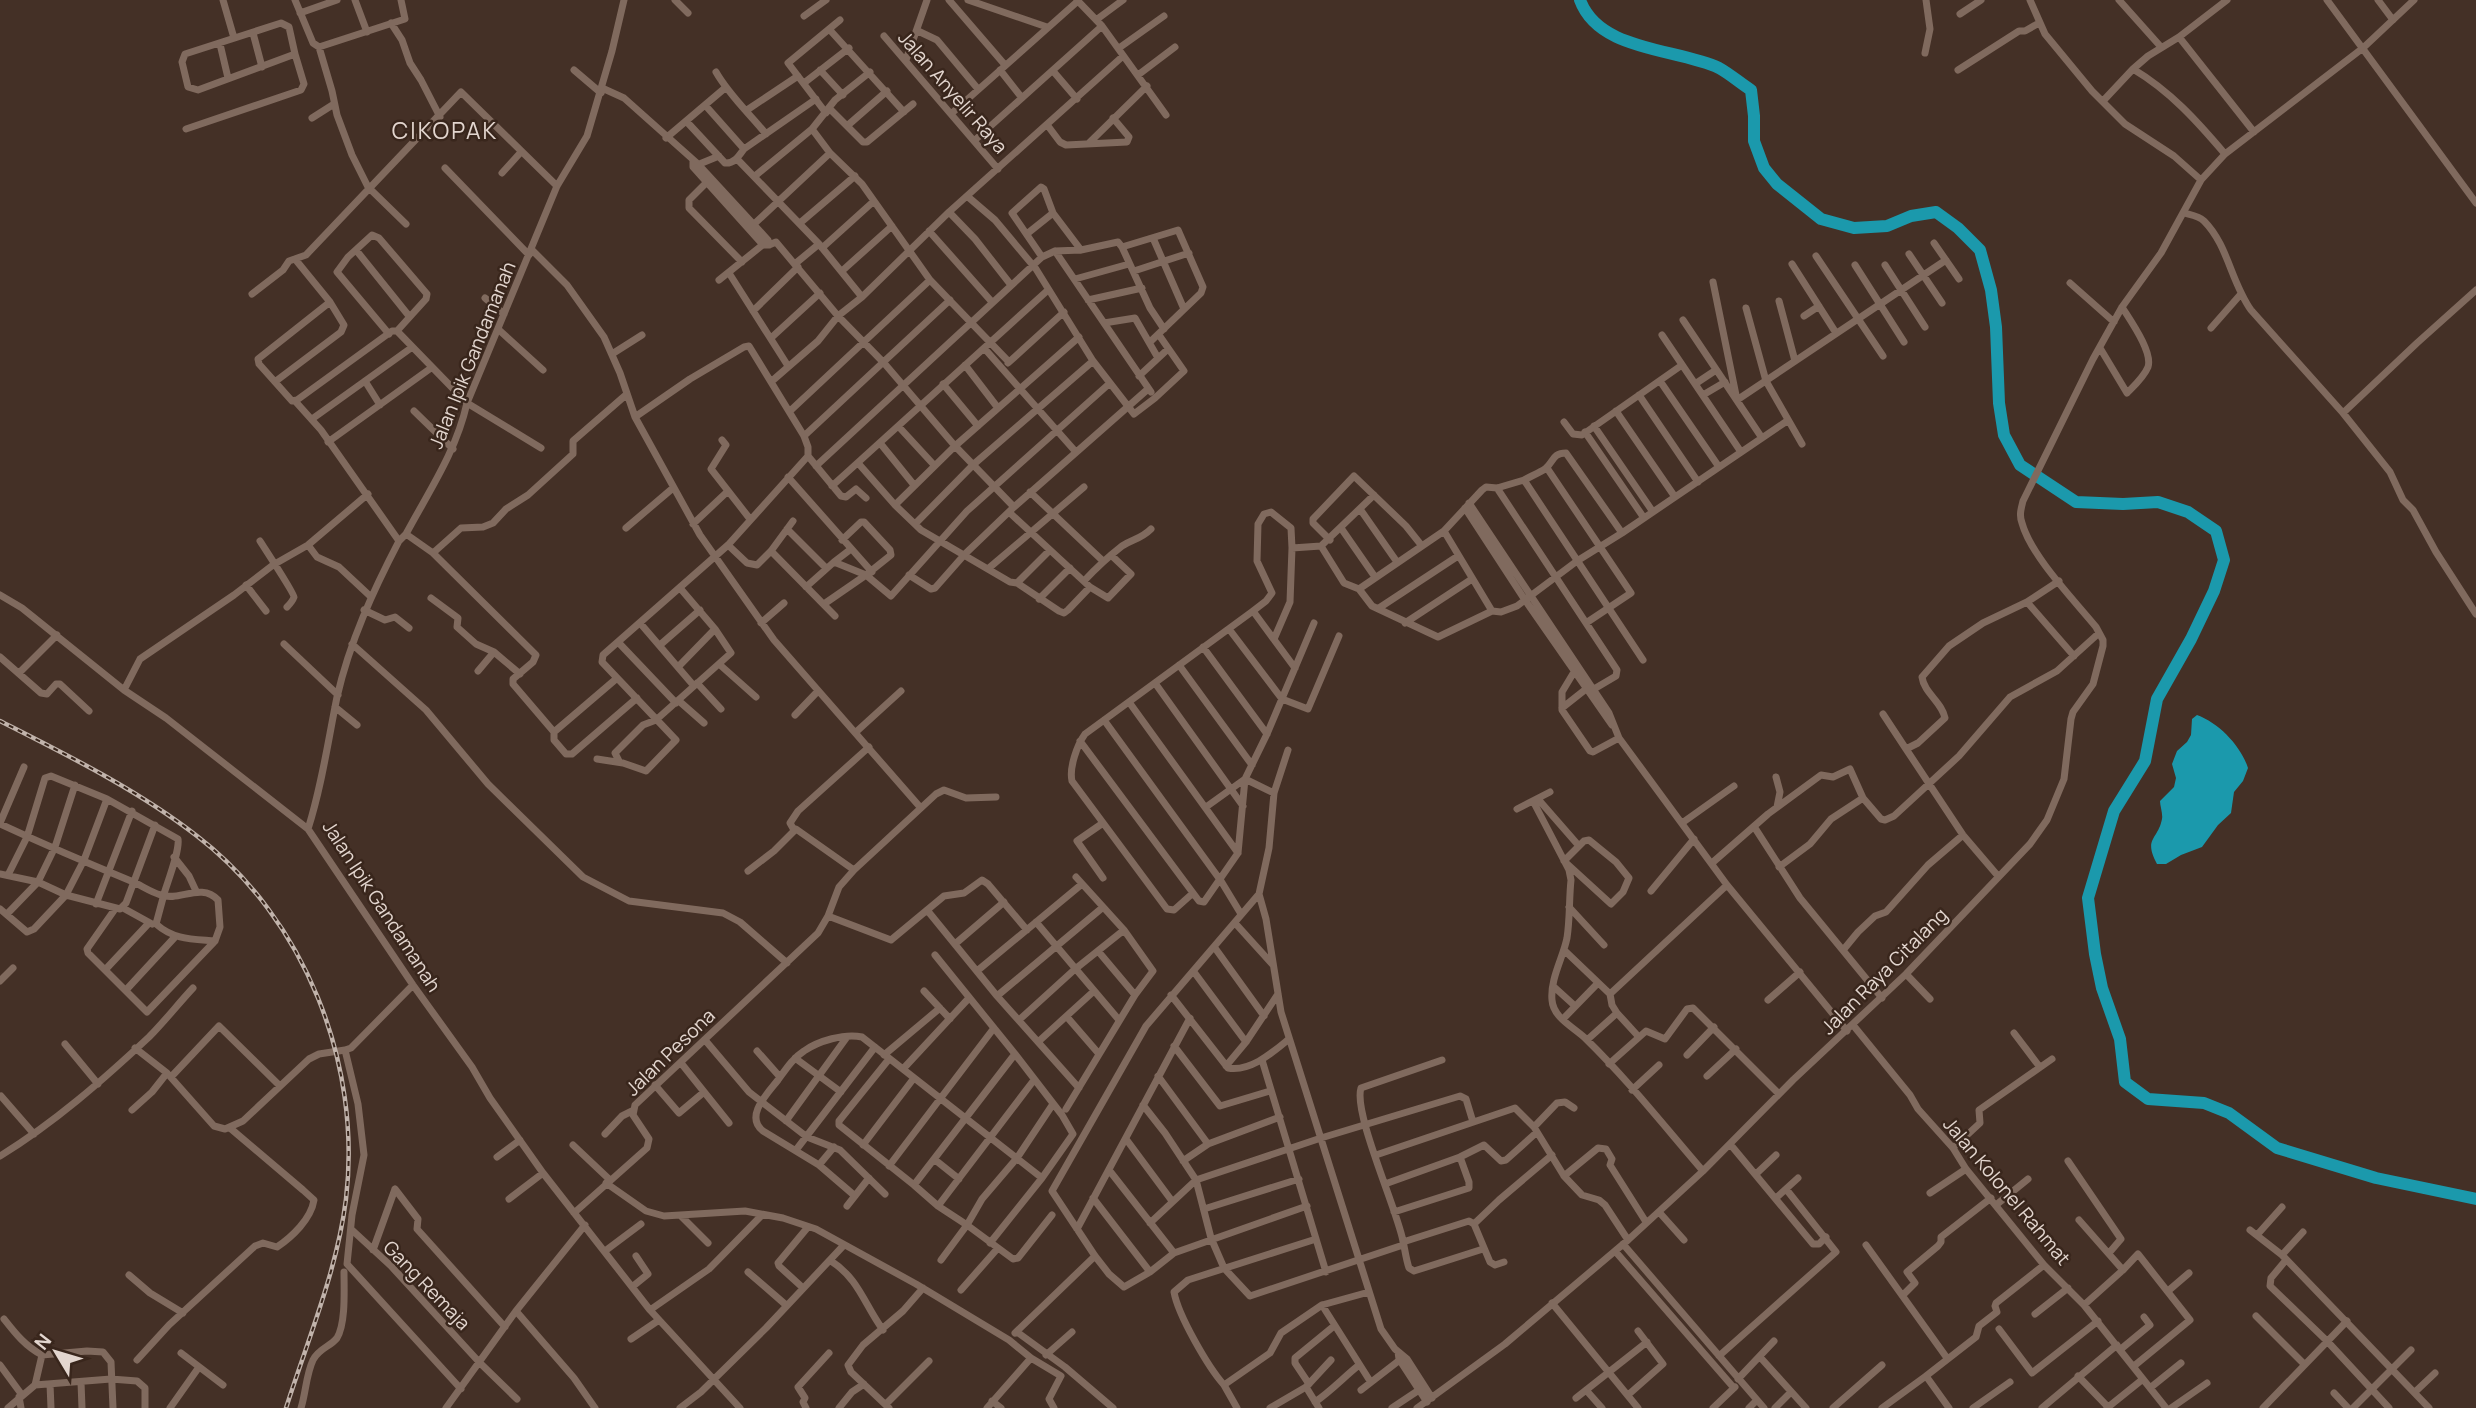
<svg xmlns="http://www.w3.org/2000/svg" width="2476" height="1408" viewBox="0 0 2476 1408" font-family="Manrope,sans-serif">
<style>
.water{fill:#1b99ac}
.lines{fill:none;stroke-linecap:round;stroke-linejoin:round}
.river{stroke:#1b99ac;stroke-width:12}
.minor{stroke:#806a5e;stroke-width:7}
.rail-casing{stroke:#c1b3ab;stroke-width:4.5}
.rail{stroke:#39261c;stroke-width:2;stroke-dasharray:5;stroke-linecap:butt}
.labels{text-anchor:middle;stroke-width:5;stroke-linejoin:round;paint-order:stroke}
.street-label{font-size:19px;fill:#e3d6cf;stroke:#39261c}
.quarter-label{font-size:23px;letter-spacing:2px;fill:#e3d6cf;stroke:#39261c}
</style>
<rect width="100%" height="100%" fill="#443026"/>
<path class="water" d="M2197,715C2219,723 2241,746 2248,768L2243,781L2234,792L2231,813L2218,825L2202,847L2181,855L2166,864H2157C2143,838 2158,840 2162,819C2163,814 2160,806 2160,801L2174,787L2176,778L2172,764L2177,751L2187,742L2191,735L2192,719Z"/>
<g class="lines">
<path class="river" d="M1580,0C1599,52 1677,48 1719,68C1730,74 1740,83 1751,90L1754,116V141L1764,168L1777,184L1821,219L1854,228L1887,226L1911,216L1936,212L1958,228L1980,250L1991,290L1996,327L1999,403L2004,435L2020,465L2076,502L2123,504L2158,502L2188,512L2216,531L2224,560L2214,591L2191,639L2157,699L2145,761L2114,811L2088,898L2095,954L2102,988L2120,1039L2125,1082L2148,1099L2204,1103L2229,1113L2277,1148L2376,1178L2476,1199"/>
<path class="minor" d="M223,0L234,38
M295,0L313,43L319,47L405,19L401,0
M355,0L367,32
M675,0L688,13
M949,0L1005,65
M968,0L1047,27
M1077,0L1102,26L1166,115
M2030,0L2045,34L2092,91L2125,124L2174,156L2201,180
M2119,0L2161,47
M2327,0L2476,203
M2378,0L2393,20
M300,13L337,0
M1960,14L1981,0
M804,16L826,0
M1096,20L1123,0
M281,23L289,27L295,54L198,90L188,87L182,62L185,54Z
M391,23L402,40L410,63L421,80L440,117
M829,29L904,112
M918,31L937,40L978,89
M253,33L262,67
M884,36L998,169
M2179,37L2254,132
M220,44L228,78
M319,47L332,91L337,115L352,155L368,187L406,224
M1119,48L1164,16
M1925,53L1930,29L1926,0
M906,60L927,0
M2133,69C2170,91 2197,121 2225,154
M574,70L601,93
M820,70L843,95
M1000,70L1022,98
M1958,70L2019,31H2025L2039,23
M1053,71L1077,99
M716,72C729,95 749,113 766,134
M1138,75L1175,47
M804,83L849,48
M602,88L624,98L698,164L768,240L769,245
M2103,101L2133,69L2148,56L2179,37L2227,0
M705,105L744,149
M830,109L863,142H867L913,104
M747,110L798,76
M826,113L788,63L840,20
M952,113L1078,1
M312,118L334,104
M687,122L725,163C734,164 739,156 744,149L816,99
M847,126L887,91
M1048,126L1060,142L1066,145L1127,142L1129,137L1113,118
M186,129L301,90L304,84L295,54
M812,129L830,153L862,184L930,280L1009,362
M666,138L725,88
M975,140L1102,26
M1089,143L1147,86
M737,159L819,244L862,297
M693,161V167L763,245H769L776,242L838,316L884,363L955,446L1014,507
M697,165L719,156
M445,168L529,255
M502,173L521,152
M755,176L812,129L835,100L870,72
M707,182L689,200V208L742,262
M967,196L995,220L1036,269L1093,361L1134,414L1155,398L1184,371L1159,335
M949,212L975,239L1011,285
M2184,213C2191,215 2199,216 2204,221C2228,245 2231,282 2251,310L2343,413L2390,472L2403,500L2413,510L2436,552L2476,614
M800,223L855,176
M752,226L830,153
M929,231L992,302
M1028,233L1053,213
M1153,238L1184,309
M1934,243L1959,279
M1122,247L1178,230L1203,287L1201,293L1150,342
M822,248L874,201
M356,250L409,316
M532,250L567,285L604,337L620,373L635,417L700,535L774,640L920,807
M1055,251L1151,392
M1909,254L1942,303
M1816,256L1883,356
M1042,257L1012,213L1041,187L1044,189L1053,213L1081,250
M796,263L819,244
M1792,264L1836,333
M1855,265L1904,342
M1885,265L1925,327
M842,271L892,226
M1134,271L1189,253
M729,273L788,366
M1075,279L1129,264
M719,280L765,243
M1713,282L1737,400L1946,260
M2070,283L2114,322
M252,294L283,270L289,261L306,255L461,92L557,186
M485,298L504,314
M1088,300L1142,288
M1779,301L1795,361
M330,302L258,359L259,364L292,401L297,400L392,331H397L467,403L541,448
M1746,308L1766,381L1802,444
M753,311L798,267
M1804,316L1819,306
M1683,320L1762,438
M1104,323L1135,318L1158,358
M2211,328L2240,295
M498,329L543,370
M389,334L337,272L348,257L372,235L379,238L427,294L426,299L397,331
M1662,335L1741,452
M771,338L820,293
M984,348L1075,451
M2100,348L2127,393C2134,386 2144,377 2148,367C2153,352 2130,320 2122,307
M612,354L642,335
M1008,363L1064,312
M965,365L998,408
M1139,376L1168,349
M276,381L341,332L344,325L330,302L295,259
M365,381L380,405
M772,381L818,341L838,316L862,297L949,212L1123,56
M1660,381L1719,467
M943,384L978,426
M1695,384L1716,370
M1639,395L1698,482
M1703,395L1725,382
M295,401L321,430L399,541
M414,411L453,449
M790,411L930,280
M1616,411L1675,497
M2343,413L2417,343L2476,290
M635,417L690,379L744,347L749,346L804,436L808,447V456L841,496L846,497L856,489L866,498
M312,419L411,348
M1564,422L1573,434L1582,435L1682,365
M1594,426L1653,512
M899,427L934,465
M1585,432L1644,518
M804,436L950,300
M722,440L726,445L711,469L750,519
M328,442L431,368
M880,443L914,485
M858,463L895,505L921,530L1010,582L1017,583L1059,611L1064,613L1068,610L1090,587
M816,466L1042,257L1055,251L1081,250L1118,242L1122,247L1150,308L1164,329
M1547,468L1631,593L1586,623
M788,477L872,572
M1524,480C1531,476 1539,473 1545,469C1554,462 1552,453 1566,453L1622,533
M832,486L1048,290
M1497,488L1617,670L1616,676L1594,689
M1030,492L1103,561
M1469,503L1609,713L1619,738L1727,885L1847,1031
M895,505L955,446L1079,337
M1465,508L1525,600L1612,725
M1360,509L1397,562
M1010,513L1090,587L1108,598L1131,574L1111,555
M693,524L728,491
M915,524L974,464L1093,361
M626,528L673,488
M1341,528L1375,577
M787,529L826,568
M1444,531L1492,611
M406,534L433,553L536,655L533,662L513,679V684L554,732
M1330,540L1313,523V519L1354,476L1406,526L1422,546
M260,541C265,549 294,593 294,597C293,600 289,605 287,607
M308,545L317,557L339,567L370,596
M728,545L747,563L757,565L771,551L793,521
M1321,546L1344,583L1359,589L1372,606L1438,637L1492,611L1501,612L1517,606L1577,561L1622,533L1787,421
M771,551L835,616
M433,553L461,528L483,527L493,523L506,509L528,495L573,454V441L627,394
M834,562L851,549
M989,568L1084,487
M909,575L931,589L935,588L965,554L1014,507L1148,389
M1084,581C1096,568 1108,557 1122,546C1133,539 1141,539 1151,529
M1017,583L1050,550
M246,585L266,611
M806,587L834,562L866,575L891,555L890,550L864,522H861L842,540
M1359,589L1444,531L1482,490L1486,487L1497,488L1524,480L1643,660
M0,595L22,608L124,690L166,718L308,829L413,985L472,1067L490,1098L543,1173L650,1310L740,1408
M431,598L458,618L457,627L476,644L494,652
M1039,599L1070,568
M2027,602L2074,656
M824,604L866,575L891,596L967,511L1110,383
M1379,608L1458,556
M364,610L385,620L395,617L409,628
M1253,611L1266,601L1272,593L1257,561L1258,524L1264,514L1271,512L1291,528L1292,548
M640,623L694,686
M761,623L784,603
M1405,623L1472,579
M1229,629L1282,699L1308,709L1339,636
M1274,639L1290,602L1292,548L1321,546L1374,495
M618,642L676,703
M284,644L338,695
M352,644L426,710L488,784L583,877L629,901L723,913L740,922L787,963
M660,645L700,610
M1203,647L1267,734
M0,657L41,693L47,694L56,684H60L89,711
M719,664L756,697
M1179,665L1252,765
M679,666L715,629
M478,671L494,652L520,674
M1574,672L1562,692V710L1590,751L1593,752L1619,738
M19,673L57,635
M616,679L554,732V740L566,754H572L637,698
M697,683L721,709
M1155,683L1243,806
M124,690L140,659L234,595L273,565L308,545L368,494
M679,701L704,723
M1129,702L1238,853
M335,707L357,725
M1562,708L1586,689
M1883,714L1906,749
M795,715L818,691
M1104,720L1221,881L1241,914
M856,732L901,691
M1080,741L1199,901L1204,902L1238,853L1245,779L1267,734L1314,623
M1288,750L1274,793L1269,848L1259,894L1146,1026L1052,1191L1095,1256L1109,1274L1124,1287L1150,1272L1174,1253L1307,1206
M597,759L623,763L646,771L676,740L602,662L603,655L728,545L808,456
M619,761L615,753L643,725L656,720L731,653L715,629L680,588
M1776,777L1780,792L1777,807
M1538,799L1579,846
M1533,801L1569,870L1571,880C1569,899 1570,919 1567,938C1563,958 1550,979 1552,1000C1553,1018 1575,1028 1586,1039C1628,1080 1665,1127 1703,1171
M1206,807L1245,779L1274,793
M1517,809L1550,792
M0,823L24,767
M1103,823L1077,841L1103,878
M1682,823L1734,786
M0,824C43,844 87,863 131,881C141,885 150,892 161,895C179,902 201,882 218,900L220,927L215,941C193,939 174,940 156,924L163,898V897C167,883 180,851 178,839L107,799L51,776L45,778L27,837L8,875
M1755,828L1800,898L1882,998
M308,829C322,785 328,741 337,697C350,641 373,591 399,541L406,534C429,491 456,452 467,403L557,186L587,136L612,51L624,0
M794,830L790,823L798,811L869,747
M1589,840L1616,862L1629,878L1623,892L1611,904L1564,861L1584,841Z
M174,857L189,876L196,891
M1712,863L1768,814L1821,775L1833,777L1850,769L1863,798L1881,819L1885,820L1894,816L1959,756L2010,697L2057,671L2099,633
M1779,867L1810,844L1831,819L1863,798
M748,871L774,851L796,829L854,870
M0,874L38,882L66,895L120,909L126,903L155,825
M1998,876L1963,835L1906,749L1918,743L1945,718C1942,702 1924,693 1922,677L1949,646L1983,623L2027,602L2059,581
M1651,891L1694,839
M1193,893L1174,910L1167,909L1072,781C1069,768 1077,745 1085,734L1253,611L1295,668
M1259,894L1266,919L1281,1012L1381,1329L1395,1349L1407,1359L1432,1398
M96,904L132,811
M1569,907L1604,945
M123,908L152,924
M0,909L27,932L34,929L66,895L84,860L107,799
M115,909L87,949L88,953L147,1012L215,941
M927,910L997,996L1079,1088
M7,914L38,882L55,847L75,785
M828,916L891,940L944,896L964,893L982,880L988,884L1027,930
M1036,922L1119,1020
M1235,923L1273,965
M955,944L1004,902
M1215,948L1264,1016
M1844,949L1858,932L1875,916L1886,912L1928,865L1963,835
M1564,950L1610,994L1612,1005L1617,1013L1638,1036
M1098,951L1135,995
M105,970L149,923
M977,971L1082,884
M1194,972L1246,1042
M1906,974L1930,999
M0,981L13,968
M413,985L351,1048L345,1050L358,1104L364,1155L352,1215L347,1264L461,1389
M1553,986L1575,1006
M126,990L175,937
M924,991L950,1019
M1610,994L1727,885
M1171,995L1228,1068C1251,1072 1273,1052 1289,1039
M997,996L1102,908
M1768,1000L1800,972
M1067,1017L1099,1054
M1563,1019L1598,983
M1019,1020L1074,970L1124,930
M1853,1025L1910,1095L1918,1109L1953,1148L1966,1169L2044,1265L2084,1305L2166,1408
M2014,1033L2039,1066
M705,1040L749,1092L807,1137L840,1150L885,1194
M1587,1040L1617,1013
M1038,1042L1094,991
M65,1044L98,1084
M1174,1046L1220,1106L1270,1091
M135,1048L167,1073L214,1126L225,1129L243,1121L309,1059L319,1054L345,1050
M757,1051L780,1077
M884,1055L940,1008
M1687,1055L1714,1027
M795,1058L841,1092
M889,1059L839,1121V1125L914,1185L1015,1054
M1262,1060L1326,1272
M1442,1060L1361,1088C1353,1113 1397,1209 1403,1241C1405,1250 1406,1259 1409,1268L1414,1271L1483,1249
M681,1063L729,1123
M1609,1064L1646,1031L1665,1039L1687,1009L1693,1008L1779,1094
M1226,1066L1246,1042L1278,994
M903,1069L969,998
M1158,1076L1208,1144L1280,1117
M1707,1076L1736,1049
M171,1077L219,1026L280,1086
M655,1085L679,1113L704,1092
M1632,1090L1659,1065
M1,1096L34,1134
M1143,1105L1165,1133L1196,1180L1211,1238L1224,1268L1250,1296L1403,1245
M1066,1109L1135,995L1153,971L1124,930L1076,877
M132,1110L152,1092L167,1073
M786,1121L847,1037
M1534,1127L1557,1103L1565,1102L1574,1108
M605,1134L622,1116L632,1111
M1126,1139L1172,1201
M1730,1144L1813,1244H1819L1826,1237
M573,1145L610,1180
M863,1145L914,1078
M1953,1148L1980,1123L1979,1110L2052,1059
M796,1150L875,1047
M1376,1155L1515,1108L1534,1127L1564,1176L1582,1195L1599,1200L1605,1205L1628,1240
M0,1156C54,1123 103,1080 149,1037C164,1022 178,1004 193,988
M497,1157L520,1140
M934,1159L959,1179
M1183,1161L1208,1144
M2068,1161L2121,1239L2109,1253
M819,1165L834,1147
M889,1166L994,1028
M1109,1170L1174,1253
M1756,1174L1776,1155
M1564,1176L1598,1148L1606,1149L1612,1159L1610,1165L1646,1222
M606,1183L646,1211L664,1216L745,1211L783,1218L816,1229L916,1284L1009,1340L1031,1358L1061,1376L1049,1399L1054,1408
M1385,1184L1460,1157L1484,1145L1501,1161L1506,1160L1537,1132
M914,1185L938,1206L967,1225L982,1199L1017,1158L1053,1104
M395,1189L418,1219L417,1229L505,1327
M1930,1193L1966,1169
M855,1196L819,1165L763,1131C744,1116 768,1093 778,1080C786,1069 793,1058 804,1051C818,1041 845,1033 862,1037L1042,1178L1073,1134L1062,1115L1015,1054L935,955
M1093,1198L1150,1272
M1776,1198L1798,1178
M509,1199L543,1173
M1996,1205L2028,1179
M847,1206L869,1178
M938,1206L1034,1080
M1204,1209L1299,1179
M1394,1212L1469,1188V1182L1460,1157
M1659,1212L1684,1240
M574,1213L647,1148L649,1139L633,1115L635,1105L818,933L828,916L839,887L854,870L936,794L944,790L966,798L996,797
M681,1216L708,1243
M2079,1220L2123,1270L2084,1305
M1150,1223L1196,1180L1321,1138L1460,1096L1466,1099L1473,1122
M1474,1224L1499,1200L1552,1155
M1077,1229L1190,1018
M352,1230L391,1266L480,1363L517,1399
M2250,1230L2282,1255L2429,1408
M2257,1235L2282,1207
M1403,1242L1469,1221L1474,1224L1490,1262L1495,1265L1504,1262
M990,1243L1042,1178
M1623,1244L1764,1408
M1866,1245L1947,1358
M373,1250L395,1189
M605,1251L641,1224
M1615,1251L1734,1388
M2282,1255L2303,1232
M941,1260L967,1225L1013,1259L1018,1258L1052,1215
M2286,1260L2271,1278L2270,1286L2327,1341L2389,1408
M831,1261C859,1279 864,1304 883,1330
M2123,1270L2138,1254L2190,1320L2134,1366
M748,1272L786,1305
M129,1275L150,1293L183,1313
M632,1287L648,1274L636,1256
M802,1287L779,1266L778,1263L808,1227
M961,1290L998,1248
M2168,1291L2189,1273
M1369,1292L1322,1305L1370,1381
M1903,1295L1915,1283L1907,1272L1938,1246L1941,1242V1237L1991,1198
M1552,1303L1638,1408
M650,1310L709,1269L762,1215
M516,1311L574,1378L595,1408
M2035,1314L2068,1288
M2256,1316L2304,1364
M4,1319C15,1333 25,1346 42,1355
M1999,1329L2032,1373L2098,1321
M1017,1332L1065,1367L1113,1408
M1015,1333L1095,1256
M631,1339L659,1320
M2121,1349L2150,1325L2144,1317
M1398,1352L1399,1359L1427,1402
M181,1353L223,1385
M1046,1355L1072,1332
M1719,1356L1836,1252L1786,1189
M1760,1357L1806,1408
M137,1360L169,1325L255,1246L263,1243L277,1247C292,1237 311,1219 314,1200L303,1190L230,1128
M0,1365L22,1395
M1926,1376L1976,1337L1979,1326L1997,1312L1995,1306L1996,1303L2044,1265
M2078,1376L2108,1407
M1738,1379L1774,1341
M81,1382L82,1408
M50,1384L51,1408
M1309,1384L1295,1363V1358L1334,1326
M35,1385L111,1379L137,1381L145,1388V1408
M1224,1385C1208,1367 1178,1315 1174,1292L1188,1280L1316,1239
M2150,1388L2181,1363
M1361,1390L1401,1359
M1586,1390L1602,1408
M2415,1392L2435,1373
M2334,1393L2348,1408
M1628,1395L1663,1364L1638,1331
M19,1397L21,1408
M1576,1398L1647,1342
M992,1401L1001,1408
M1315,1402C1331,1391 1344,1377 1359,1365
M886,1404L929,1361
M8,1408L35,1385L42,1355L87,1351L103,1352L111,1362L113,1408
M170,1408L199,1367
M301,1408C306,1392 306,1375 313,1360C319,1348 330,1347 337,1338C346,1323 344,1289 344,1272
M446,1408L516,1311L585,1225
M680,1408L701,1392L766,1328L844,1245
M806,1408L803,1402L805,1398L798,1387L829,1353
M839,1408L852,1392L864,1384
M889,1408L851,1372L848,1365L863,1345L903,1311L923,1288
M987,1408L1031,1358
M1237,1408L1224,1385L1270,1353L1281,1333L1322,1305
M1270,1408L1306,1387
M1319,1408L1306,1387L1331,1360
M1392,1408L1419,1390
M1417,1408L1505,1344L1628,1240L1703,1171L1793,1080L1906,974L2030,844L2047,820L2064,779L2071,719L2073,712L2093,684L2103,646V640L2096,627C2074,600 2031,556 2022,523C2019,515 2021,509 2023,501L2093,359L2122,307L2161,253L2201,180L2225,154L2363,48L2414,0
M1713,1408L1735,1387
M1749,1408L1757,1400
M1775,1408L1791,1392
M1833,1408L1882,1365
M1882,1408L1926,1376L1949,1408
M1973,1408L2010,1382
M2042,1408L2117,1345
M2107,1408L2143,1379
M2171,1408L2207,1383
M2263,1408L2347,1321
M2353,1408L2411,1350"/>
<defs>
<path id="rail" d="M0,721C67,755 138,790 197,836C305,919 362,1064 346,1199C337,1271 308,1339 286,1408"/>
</defs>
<use href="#rail" class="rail-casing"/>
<use href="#rail" class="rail"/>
</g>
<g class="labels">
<g class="street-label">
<text transform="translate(953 92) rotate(49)" y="7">Jalan Anyelir Raya</text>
<text transform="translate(472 355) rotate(-68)" y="7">Jalan Ipik Gandamanah</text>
<text transform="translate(382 906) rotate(57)" y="7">Jalan Ipik Gandamanah</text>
<text transform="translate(1884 971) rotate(-45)" y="7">Jalan Raya Citalang</text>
<text transform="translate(670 1052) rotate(-44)" y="7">Jalan Pesona</text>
<text transform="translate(2007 1191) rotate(50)" y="7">Jalan Kolonel Rahmat</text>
<text transform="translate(427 1285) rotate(46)" y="7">Gang Remaja</text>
</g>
<g class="quarter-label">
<text x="445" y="139">CIKOPAK</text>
</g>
</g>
<g transform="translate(56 1352) rotate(308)" stroke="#39261c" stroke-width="5" paint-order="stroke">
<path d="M0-5L12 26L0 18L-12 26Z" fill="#e3d6cf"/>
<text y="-10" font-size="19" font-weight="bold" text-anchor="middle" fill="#e3d6cf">N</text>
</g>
</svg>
